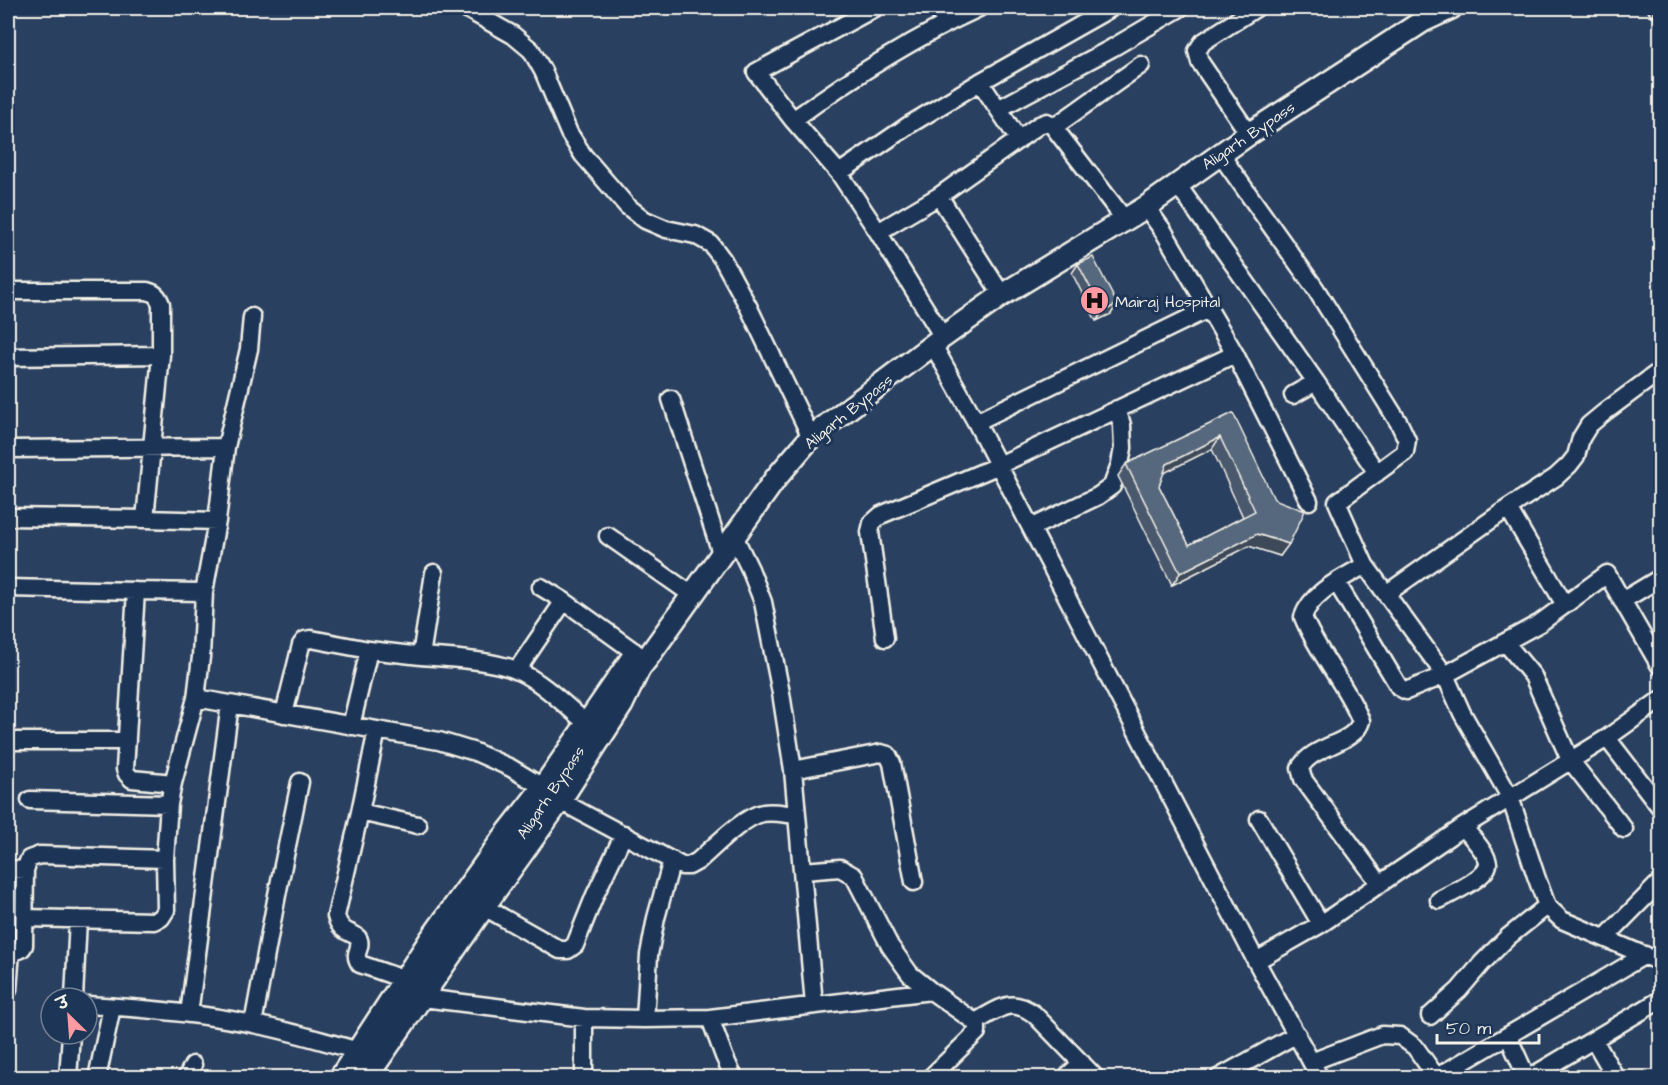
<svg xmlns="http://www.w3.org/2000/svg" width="1668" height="1085" viewBox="0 0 1668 1085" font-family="'Architects Daughter','Playpen Sans Deva',sans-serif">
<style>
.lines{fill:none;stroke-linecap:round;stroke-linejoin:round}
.minor-casing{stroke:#f4f1e8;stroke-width:21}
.major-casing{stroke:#f4f1e8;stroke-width:26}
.minor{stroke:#1d3557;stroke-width:16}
.major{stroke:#1d3557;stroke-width:21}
.rail{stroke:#f4f1e8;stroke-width:4}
.wall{fill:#4a596c;stroke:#f4f1e8;stroke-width:1.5;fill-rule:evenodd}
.shaded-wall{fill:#3c4858;stroke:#f4f1e8;stroke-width:1.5}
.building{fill:#56677d;stroke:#f4f1e8;stroke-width:1.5;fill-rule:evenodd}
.labels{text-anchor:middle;stroke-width:6;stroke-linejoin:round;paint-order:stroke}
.street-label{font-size:16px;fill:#f4f1e8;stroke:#1d3557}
.poi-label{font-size:16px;fill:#f4f1e8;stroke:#1d3557;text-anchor:start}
</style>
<rect width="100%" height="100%" fill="#2a4060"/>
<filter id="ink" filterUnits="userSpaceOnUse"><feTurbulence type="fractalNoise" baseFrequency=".0167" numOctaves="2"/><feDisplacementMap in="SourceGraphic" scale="12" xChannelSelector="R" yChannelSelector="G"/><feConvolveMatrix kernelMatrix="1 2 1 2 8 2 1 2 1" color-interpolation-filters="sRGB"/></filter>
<g filter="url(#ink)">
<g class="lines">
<defs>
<path id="minor" d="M465,8L513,35L531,50L543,71L569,133L583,155L627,206L645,220L666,229L695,235L711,244L723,260L748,306L811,437
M937,8L946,23
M1657,8L1660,10
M980,82L1019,140
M998,109L1112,48L1180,8
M793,120C852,77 913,38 979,8
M1054,127L1141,65
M1249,134L1200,62L1197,51L1203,42L1256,8
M1220,154L1315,288L1399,423L1407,440L1405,452L1337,502L1365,565C1342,579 1312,591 1303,617C1318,654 1346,684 1361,721C1354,745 1313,744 1300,768L1303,779L1380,884
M839,173L793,120L756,72L875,8
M1177,184L1316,382L1293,395
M939,196L1002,295
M1146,207L1164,232L1235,354
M878,232L939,196L1039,125L1047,122L1052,125L1125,220
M8,291H147C155,293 158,296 161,304V355L145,519L8,517
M943,337L878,232L839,173L909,125L980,82L1111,8
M933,345L976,422L1256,961L1320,1078
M8,357L161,355
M1316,382L1377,473
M671,399L721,553
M976,422L1208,309
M8,449L226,447L249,349L252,317
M1508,508L1565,605
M217,521L226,447
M1031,528L1098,496L1112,486L1120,464L1123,448L1122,425L1117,409
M608,536L692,595
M734,536L750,569L763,602L781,693L793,770L814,1004
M1365,565L1445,675L1462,713L1510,797L1536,876L1547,906L1562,920L1660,962
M434,573L421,656C448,658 494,660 518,671C542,682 564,704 585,722
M1337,583L1399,687L1406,691L1445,675L1540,623L1607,574L1660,666
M8,588L136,591
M204,592L201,657L196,698L439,741L475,752L511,768L541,786
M1386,594L1508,508L1556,477L1569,465L1576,456L1581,438L1589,425L1606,411L1660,371
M1622,601L1660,578
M885,638L870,532L872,523L881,515L997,466L1235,354L1309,501
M1505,642L1533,676L1570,760L1624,829
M517,670L564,601
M284,714L301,645L305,640L311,639L369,650L421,656
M351,726L369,650
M1607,738L1660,807
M8,741H127
M793,770L881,753L888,755L892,763L914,882
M173,783L196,698
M30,800L169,804
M562,802L682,866H689L698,861C713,848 744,816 763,813C774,811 785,814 796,815
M360,812L377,730
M1259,819L1321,924
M8,869L25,870
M803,871L840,868L854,876L890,946L910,974L931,991L975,1022L977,1027V1032L930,1078
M1439,900C1450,894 1489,877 1488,863C1487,853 1470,835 1463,827
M486,908L560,950H568L575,945L595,895L624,834
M25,918L154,921L161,918L166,910L165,859
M1605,938L1660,882
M8,950C15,951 21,952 24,945L25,870L29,859L40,855L165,859L169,804L173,783L132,779L127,774L125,769L136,591L204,592L217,521L145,519
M1256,961L1321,924L1463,827L1607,738L1660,700
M403,979L360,964C352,953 362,949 359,940C356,931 341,936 336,916L360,812L418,825
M8,990L11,951
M74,998L78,919
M423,998L584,1018L645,1019L710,1018L931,991
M87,1005C142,1008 198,1013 253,1024C287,1030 321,1041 356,1050
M189,1014L230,704
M1430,1016L1459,990L1482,963L1508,937L1547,906
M584,1018V1078
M710,1018L724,1056L734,1078
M645,1019L649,955L656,918L672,860
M975,1022C998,1010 1010,996 1034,1014L1096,1078
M253,1024L277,895L300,782
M1508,1036L1527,1078
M1594,1040L1616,1078
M1311,1062L1382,1035L1400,1036L1415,1047L1437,1078
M1437,1077L1645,955
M68,1078L71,1034
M97,1078L112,1007
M186,1078L193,1065
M337,1078L427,940L501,837L541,786L634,651
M369,1078L486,908L562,802L624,706L646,660L564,601L541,587
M1065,1078L1082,1063
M1218,1078L1297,1034
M1529,1078L1660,1000"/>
<path id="major" d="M351,1078L506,858L607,708L646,660L776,478L811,437L943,337L1002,295L1146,207L1249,134L1423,21L1451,8"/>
</defs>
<use href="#minor" class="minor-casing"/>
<use href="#major" class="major-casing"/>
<use href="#minor" class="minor"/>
<use href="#major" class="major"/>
<path class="rail" d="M1654,8L1660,40"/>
</g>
<path class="wall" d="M1078,264L1117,304L1111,314L1096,321L1072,273Z
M1233,413L1289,544L1280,556L1249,546L1172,585L1118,476L1126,464ZM1212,449L1243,517L1189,545L1159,486L1163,473Z"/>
<path class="shaded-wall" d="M1117,304L1111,314L1096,321L1103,312Z
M1220,437L1212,449L1158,476L1167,464Z
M1257,534L1289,544L1280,556L1249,546L1172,585L1180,573Z"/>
<path class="building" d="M1093,257L1117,304L1103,312L1078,264Z
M1233,413L1274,499L1305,511L1289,544L1257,534L1180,573L1126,464ZM1220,437L1255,511L1189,545L1159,486L1167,464Z"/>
</g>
<defs>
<symbol id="hospital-disc" viewBox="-11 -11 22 22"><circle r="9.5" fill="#ff9aa2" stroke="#1d3557"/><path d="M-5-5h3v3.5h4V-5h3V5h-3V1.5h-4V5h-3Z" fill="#111"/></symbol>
</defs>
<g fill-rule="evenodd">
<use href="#hospital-disc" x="1078" y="284" width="33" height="33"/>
</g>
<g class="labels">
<g class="street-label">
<text transform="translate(1248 135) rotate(-34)" y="6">Aligarh Bypass</text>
<text transform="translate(848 411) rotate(-39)" y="6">Aligarh Bypass</text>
<text transform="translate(550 792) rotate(-56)" y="6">Aligarh Bypass</text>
</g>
<g class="poi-label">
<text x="1115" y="307">Mairaj Hospital</text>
</g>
</g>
<rect width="1668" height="1085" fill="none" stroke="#1d3557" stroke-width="30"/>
<rect x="15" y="15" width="1638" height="1055" fill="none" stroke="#f4f1e8" stroke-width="2" filter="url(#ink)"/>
<g transform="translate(69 1016) rotate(335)"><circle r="28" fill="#1d3557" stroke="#738091" stroke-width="1.5"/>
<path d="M0-4.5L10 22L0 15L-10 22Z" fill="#ff9aa2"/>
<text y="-9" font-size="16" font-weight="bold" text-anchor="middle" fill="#f4f1e8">उ</text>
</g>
<path d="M1437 1034v9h102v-9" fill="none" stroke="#f4f1e8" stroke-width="3"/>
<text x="1446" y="1034" font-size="18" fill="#f4f1e8" stroke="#1d3557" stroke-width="4.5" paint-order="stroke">50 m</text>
</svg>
